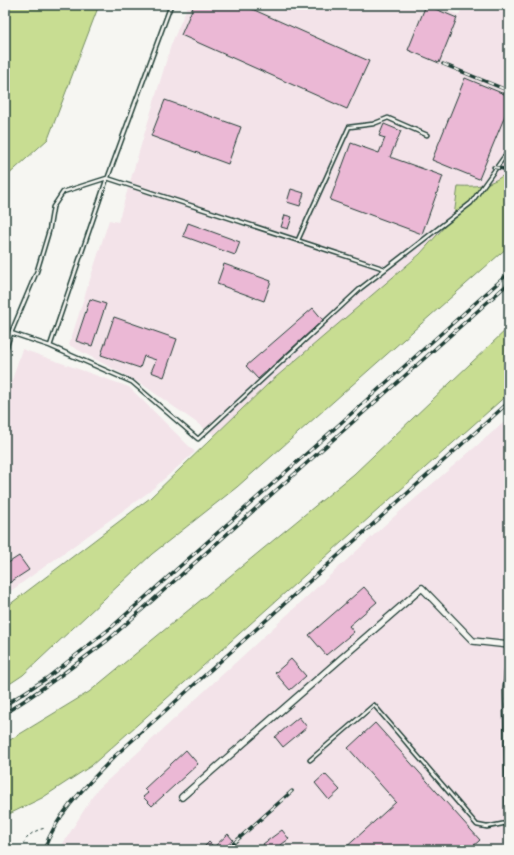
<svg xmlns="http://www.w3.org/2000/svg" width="514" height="855" viewBox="0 0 514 855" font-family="'Playpen Sans',sans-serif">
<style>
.built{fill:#f3e3e9}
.green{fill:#c8dd92;stroke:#748d63}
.building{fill:#ebb8d5;stroke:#1f3d34}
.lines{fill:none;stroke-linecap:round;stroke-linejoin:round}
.service-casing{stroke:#1f3d34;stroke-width:5.5}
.minor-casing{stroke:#1f3d34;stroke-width:8}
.path{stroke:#1f3d34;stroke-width:1;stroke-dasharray:3 3;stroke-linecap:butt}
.service{stroke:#f6f6f2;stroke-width:2.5}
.minor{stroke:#f6f6f2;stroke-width:5.5}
.rail-casing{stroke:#1f3d34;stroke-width:3.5}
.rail{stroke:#f6f6f2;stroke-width:2;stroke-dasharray:6;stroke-linecap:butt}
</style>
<rect width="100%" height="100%" fill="#f6f6f2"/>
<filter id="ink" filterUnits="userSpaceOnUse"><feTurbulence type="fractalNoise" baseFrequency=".025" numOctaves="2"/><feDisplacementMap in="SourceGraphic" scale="8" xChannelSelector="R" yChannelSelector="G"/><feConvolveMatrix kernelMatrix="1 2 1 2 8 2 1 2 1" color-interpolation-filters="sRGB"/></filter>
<g filter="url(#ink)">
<path class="built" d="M188,5H431L459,15L463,5H509V185L495,187L214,435L143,385L69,345L109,220L118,222L171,45Z
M22,349L129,387L195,452L149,492L5,595V402Z
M509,418V850H59L96,791L389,521Z"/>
<path class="green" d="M5,5H99L48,139L5,178Z
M509,171V246L237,487L152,554L23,675L5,687V608L150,498L269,383L420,254L454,216L458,186C479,187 492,185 509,171Z
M509,327V393L91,766L42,798L5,816V743L89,692L354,474Z"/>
<path class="building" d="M194,5H243L369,61L347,109L181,35Z
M426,5L457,18L439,63L408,50Z
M465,78L509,96V106L479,179L432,160Z
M165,100L241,127L228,164L151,136Z
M384,124L401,131L390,157L443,176L422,234L330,200L351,143L379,153L385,138L379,136Z
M291,189L304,193L300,206L287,202Z
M285,215L292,217L288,229L281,227Z
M188,223L240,242L235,255L183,236Z
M224,264L271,281L264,301L217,284Z
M90,299L106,304L92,346L76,341Z
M313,308L323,320L258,379L246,366Z
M114,317L177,339L164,377L151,372L156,360L144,356L140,368L101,355Z
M19,556L29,570L9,583L5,577V565Z
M364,587L377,602L349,626L354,632L326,655L309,635Z
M291,659L306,676L290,690L275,673Z
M299,717L307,727L283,747L275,737Z
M375,723L480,840L469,850H343L396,802L348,748Z
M186,750L198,764L152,806L143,797L148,793L144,789Z
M325,774L340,790L329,800L315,783Z
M282,830L289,839L274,850H267L263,844Z
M228,834L233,840L222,850H201L209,842L214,847Z"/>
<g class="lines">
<defs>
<path id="service" d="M108,177L171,5
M107,178L50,346L132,382L198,439L361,288L471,203L509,150
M298,240L349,127L373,124L388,118L427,135
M11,333L37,271L49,231L53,207L63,192L107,178L385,269
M5,352L11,333L50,346
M310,760L374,705L477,825L487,827L507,823
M508,850L505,688L509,645"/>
<path id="minor" d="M182,797L422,588L473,641L509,645"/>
</defs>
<use href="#service" class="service-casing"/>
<use href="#minor" class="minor-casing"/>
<path class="path" d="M21,850C25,837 33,830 46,828"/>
<use href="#service" class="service"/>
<use href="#minor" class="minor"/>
<defs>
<path id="rail" d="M443,64L509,91
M493,167L509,170
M5,705L47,678L113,626L509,273
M5,713C41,691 74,666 108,640L509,283
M44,850C57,812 89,783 116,755L509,402
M226,850L292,791"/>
</defs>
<use href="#rail" class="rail-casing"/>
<use href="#rail" class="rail"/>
</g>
</g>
<rect width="514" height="855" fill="none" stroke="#f6f6f2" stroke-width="20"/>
<rect x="10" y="10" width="494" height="835" fill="none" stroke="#1f3d34" stroke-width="1.5" filter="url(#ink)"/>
</svg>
